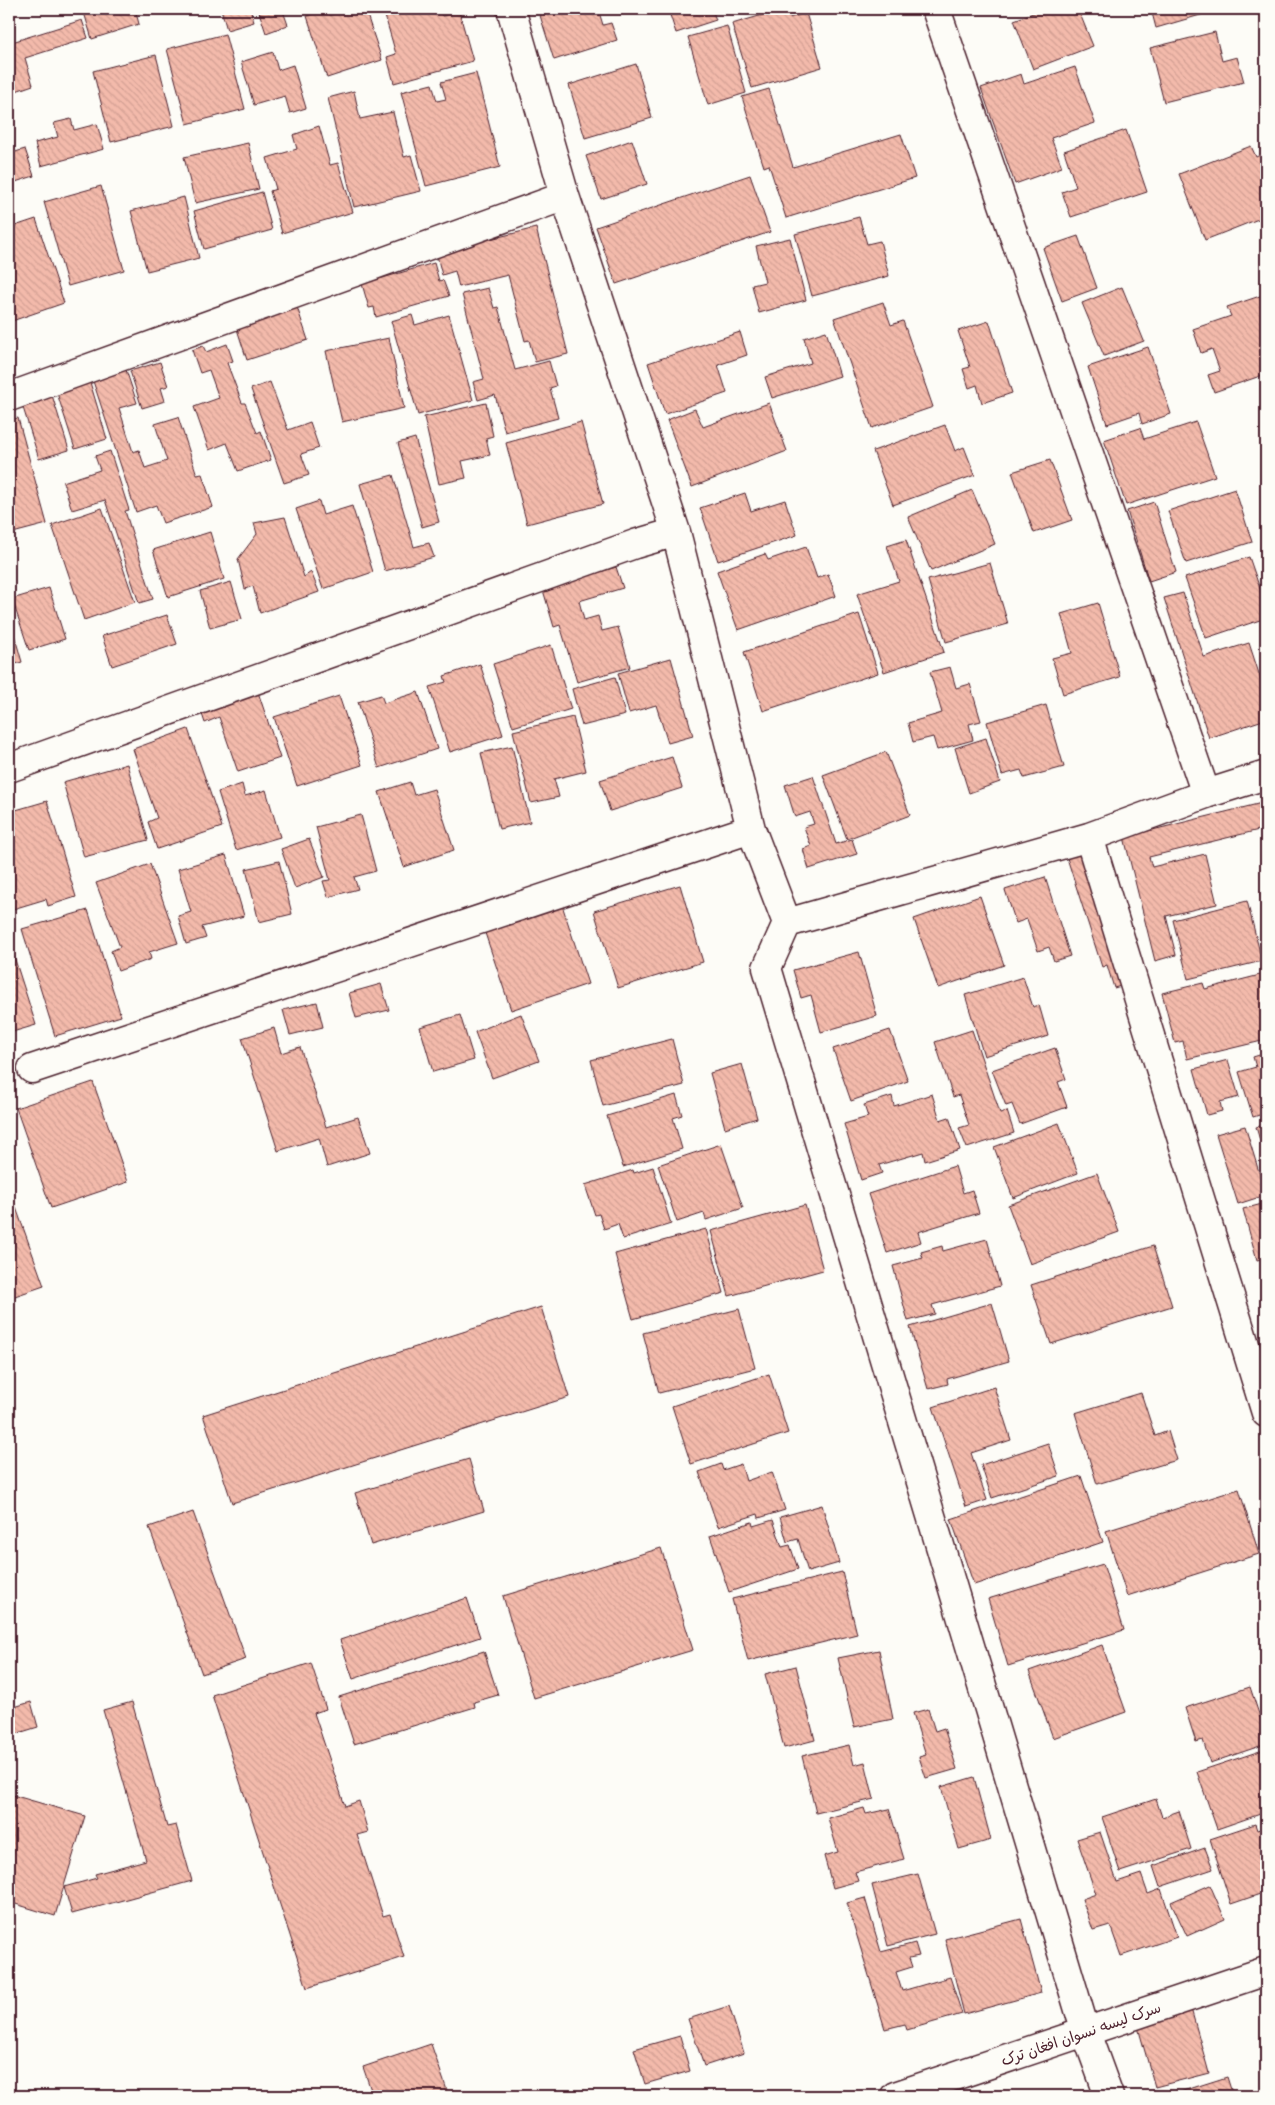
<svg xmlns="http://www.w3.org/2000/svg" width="1275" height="2105" viewBox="0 0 1275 2105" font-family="Sriracha,'Playpen Sans Arabic',sans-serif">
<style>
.building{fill:url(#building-back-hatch);stroke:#4a1f2b}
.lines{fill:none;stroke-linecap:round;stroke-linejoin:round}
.street-casing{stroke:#4a1f2b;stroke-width:31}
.street{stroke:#fdfcf7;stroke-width:28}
.labels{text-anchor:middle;stroke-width:4;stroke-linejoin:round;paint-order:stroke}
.street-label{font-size:15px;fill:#4a1f2b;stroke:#fdfcf7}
</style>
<defs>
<pattern id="building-back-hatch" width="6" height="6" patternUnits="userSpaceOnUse" patternTransform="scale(1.25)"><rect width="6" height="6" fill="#f3baab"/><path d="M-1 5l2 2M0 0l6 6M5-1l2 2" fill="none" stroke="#d29f93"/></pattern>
</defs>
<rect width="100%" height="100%" fill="#fdfcf7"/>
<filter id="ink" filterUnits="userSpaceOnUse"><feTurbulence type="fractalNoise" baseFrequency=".02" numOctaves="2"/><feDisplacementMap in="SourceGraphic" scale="10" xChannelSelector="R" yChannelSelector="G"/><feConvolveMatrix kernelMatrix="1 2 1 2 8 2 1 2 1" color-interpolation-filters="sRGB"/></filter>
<g filter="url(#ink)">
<path class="building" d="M83,9H135L139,24L92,39Z
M221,9H250L254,22L227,30Z
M258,9H290L283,11L288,25L266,33Z
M328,9L330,15L348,9H365L382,60L327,78L307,16Z
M383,9H440L442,16L459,11L473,61L394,83L387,57L396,54Z
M538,9H598L603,25L611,23L617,40L554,60Z
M668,9H712L716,20L676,33Z
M783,9H787L789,18L806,13L822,67L752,88L732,24Z
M1044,9H1078L1093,46L1033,69L1014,20Z
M1151,9H1221L1156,28Z
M82,20L88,38L25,58L33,85L13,92L9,79V43Z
M727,26L746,93L708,105L688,37Z
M1215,32L1222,61L1237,57L1244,82L1164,102L1150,48Z
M225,34L245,109L187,124L167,49Z
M273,52L278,70L293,65L306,108L290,113L285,96L254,105L241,62Z
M156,55L174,126L111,142L93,71Z
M636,64L652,118L585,138L569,85Z
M1075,67L1095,123L1051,138L1062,167L1015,184L981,88L1021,74L1024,84Z
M476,73L500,167L426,186L401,92L432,84L437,101L446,99L441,82Z
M769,89L793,167L901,134L915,178L786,218L769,165L764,167L742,97Z
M354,91L360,119L393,112L404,157L411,155L421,191L354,207L328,98Z
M71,119L74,130L97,124L104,149L41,166L35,143L58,137L54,123Z
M319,126L330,165L338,163L353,212L282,233L270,191L276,189L267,158L297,149L293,135Z
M1126,130L1147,192L1071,217L1062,192L1076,187L1064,151Z
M632,140L647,184L601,199L586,156Z
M248,143L259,189L195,203L184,157Z
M1251,146L1256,157L1266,152V216L1205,240L1179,174Z
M25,149L34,176L9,184V154Z
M750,175L770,232L616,284L596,227Z
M101,186L124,270L68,286L44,202Z
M262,192L272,230L204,249L194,211Z
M184,197L199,258L147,271L131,211Z
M859,217L867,244L880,241L889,276L812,296L795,234Z
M36,219L64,303L9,322V228Z
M536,228L568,354L535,362L529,340L525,341L508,275L459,287L455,271L442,275L436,252Z
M1078,236L1097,288L1062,301L1043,248Z
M790,238L806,300L759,313L752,285L765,282L756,246Z
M434,263L439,281L443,280L449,296L376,317L374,307L369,308L362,284Z
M1122,287L1144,341L1104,356L1082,303Z
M488,288L494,308L498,307L515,370L549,361L556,386L550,388L558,418L505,432L495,395L478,400L473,382L484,379L462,294Z
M1266,294V374L1214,392L1208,375L1220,371L1212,349L1201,353L1193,329L1231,316L1227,307Z
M883,302L891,325L903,321L933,407L872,428L834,318Z
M297,307L308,340L247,360L236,326Z
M412,315L415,325L449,315L473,400L418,415L391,321Z
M989,321L1012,393L982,403L977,385L969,388L963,369L970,367L958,331Z
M826,331L840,376L772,398L765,377L811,363L804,338Z
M740,332L747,355L718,365L727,393L665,414L648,363Z
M389,338L404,408L342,422L326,351Z
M227,344L233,361L227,363L242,403H245L257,433L261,431L271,460L238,471L227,443L209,450L194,407L219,398L209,370L200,373L192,350L203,346L206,352Z
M1148,347L1171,414L1142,424L1139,413L1107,424L1088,367Z
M160,362L168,386L161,388L165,401L142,408L130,371Z
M125,367L137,403L119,408L133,452L139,450L145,468L167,461L155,424L178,417L197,475L202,474L213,507L163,523L156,505L136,512L92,378Z
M89,379L107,439L75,449L56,390Z
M270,382L288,430L310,422L319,448L301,454L309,475L284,483L251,389Z
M51,392L69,450L39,459L21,401Z
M486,403L493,436L486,438L490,455L462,461L466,478L439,484L424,417Z
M769,403L787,451L692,487L667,420L695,409L703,427Z
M18,418L47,524L9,534V420Z
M581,422L603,504L527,524L506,443Z
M1196,422L1215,476L1126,505L1104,440L1140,428L1144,439Z
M945,425L955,451L964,447L975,475L893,505L873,451Z
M415,438L439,522L422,527L398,443Z
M110,451L129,510L125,511L153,599L139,603L105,500L72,510L63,482L100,470L95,456Z
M1050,460L1072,520L1034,533L1012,472Z
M393,475L414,547L429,543L434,557L385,571L360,484Z
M1235,489L1252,542L1186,563L1168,511Z
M972,490L995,544L931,571L908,517Z
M745,493L751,511L785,500L797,535L718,561L700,508Z
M319,501L323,515L352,506L373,572L323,589L296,509Z
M1154,502L1176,572L1149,581L1127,511Z
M102,508L135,602L84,620L52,525Z
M285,517L304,577L311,572L319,592L260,613L253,586L245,589L238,559L257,534L254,523Z
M210,532L224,579L168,597L153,550Z
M906,540L944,652L884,672L857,594L899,581L887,546Z
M806,547L817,578L828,574L836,596L738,630L717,571L765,554L768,560Z
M1249,557L1266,606V618L1206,638L1185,578Z
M990,563L1008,624L946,642L928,580Z
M616,567L623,588L579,601L584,620L598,616L602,631L618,627L630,667L577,682L560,625L554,627L543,590Z
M231,582L242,619L210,628L200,591Z
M49,588L65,639L29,650L12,599Z
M1183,593L1204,657L1249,643L1266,695V719L1209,738L1164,598Z
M1098,603L1120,677L1063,694L1052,658L1072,653L1061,614Z
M859,614L878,673L763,711L744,652Z
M167,615L177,644L112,666L102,636Z
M9,617L22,662L9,666Z
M551,645L571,709L513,727L493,664Z
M671,658L693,736L668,743L656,705L629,713L618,673Z
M480,664L503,735L450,752L429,687L446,682L444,676Z
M950,667L956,688L970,684L981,721L969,724L973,740L937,750L933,737L913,742L908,723L942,713L930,672Z
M615,677L625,715L582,726L572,689Z
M256,686L280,758L238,772L219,717L205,723L199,705Z
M418,692L437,749L379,768L358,702L381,695L384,703Z
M339,696L362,765L297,786L274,717Z
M1046,705L1064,767L1024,778L1021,770L1002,775L987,722Z
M573,717L586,771L554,779L559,797L531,803L513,731Z
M188,729L222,827L157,849L148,822L157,818L133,749Z
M986,738L1000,782L969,793L955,748Z
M512,746L530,822L499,829L481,753Z
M886,752L910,815L847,839L823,775Z
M672,757L682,788L610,811L600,780Z
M127,764L148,840L84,857L63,782Z
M813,776L836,844L852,839L857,854L809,869L803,849L811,846L804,827L814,824L810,812L795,817L785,785Z
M410,782L414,795L434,789L454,850L404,867L379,792Z
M242,784L245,796L266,790L280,837L236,850L218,792Z
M47,801L76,897L48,906L46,899L13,909L9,896V812Z
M1266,802V842L1263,829L1149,857L1152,867L1205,854L1217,904L1166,916L1176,955L1155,961L1124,837Z
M361,815L376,871L354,877L358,889L328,897L323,881L330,880L316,827Z
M309,839L324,877L295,888L281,849Z
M1098,848L1131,983L1114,988L1107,965L1102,967L1067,858Z
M226,855L244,916L202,927L206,938L186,944L178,916L191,912L178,869Z
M279,861L292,914L259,922L246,869Z
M150,864L178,943L149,952L151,959L118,971L111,951L120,947L96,883Z
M1263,865H1266V880Z
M1045,877L1070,956L1054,961L1049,947L1038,951L1027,919L1016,923L1005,890Z
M680,885L703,962L618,988L594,911Z
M1266,892V915H1265L1260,894Z
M980,896L1004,965L938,988L914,919Z
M1247,901L1262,961L1188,979L1173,920Z
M562,905L588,984L511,1010L484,930Z
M88,910L121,1016L55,1036L22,929Z
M9,941L36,1025L9,1033Z
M859,952L877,1016L821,1032L811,995L801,998L793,970Z
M1264,974L1266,983V1040L1187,1059L1183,1041L1175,1043L1162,993L1203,983L1205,989Z
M1023,977L1033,1007L1039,1005L1048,1036L984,1056L965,995Z
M381,984L389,1010L356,1018L349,993Z
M317,1002L323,1027L290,1035L283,1010Z
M521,1014L539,1061L492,1078L475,1032Z
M460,1015L474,1060L433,1072L420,1027Z
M274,1028L281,1053L300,1047L326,1127L358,1117L370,1153L327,1167L319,1138L278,1151L242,1038Z
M890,1030L908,1081L851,1101L833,1049Z
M972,1030L1000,1113L1007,1111L1014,1133L967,1148L959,1128L969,1125L959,1095L953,1097L935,1042Z
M672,1039L684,1085L603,1106L591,1060Z
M1055,1048L1066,1079L1058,1082L1067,1107L1020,1124L1012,1104L1006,1106L992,1070Z
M1266,1053V1113L1253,1117L1239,1072L1256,1067L1253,1057Z
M1228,1060L1239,1097L1220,1102L1222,1111L1207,1115L1194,1069Z
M742,1064L757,1118L725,1128L710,1073Z
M93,1082L128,1182L51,1208L16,1108Z
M932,1094L940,1120L949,1117L960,1150L925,1161L923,1152L879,1165L882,1173L861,1180L844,1124L868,1117L864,1105L892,1096L894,1106Z
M676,1095L682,1115L673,1118L682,1149L623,1167L607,1116Z
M1059,1123L1078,1173L1013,1198L994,1147Z
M1266,1124V1160L1256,1127Z
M1245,1126L1266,1195L1238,1204L1216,1134Z
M721,1144L743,1208L706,1220L704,1213L677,1222L658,1165Z
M955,1166L963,1193L972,1190L979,1213L918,1232L921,1242L887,1253L868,1194Z
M653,1167L671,1224L623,1239L618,1224L604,1229L599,1214L595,1215L585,1185L633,1170L634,1173Z
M1097,1173L1119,1232L1030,1264L1008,1205Z
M9,1188L44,1286L9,1298Z
M1266,1203V1258L1257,1260L1243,1209Z
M805,1205L823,1270L729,1296L711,1231Z
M706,1229L724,1293L633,1319L615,1254Z
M987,1239L1000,1286L932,1305L935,1314L908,1321L893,1266L923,1258L921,1252L942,1246L943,1251Z
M1153,1246L1172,1306L1051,1344L1031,1285Z
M992,1303L1009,1361L947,1379L948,1384L928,1389L910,1327Z
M541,1307L569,1397L232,1503L203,1415Z
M739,1309L755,1368L659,1393L643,1333Z
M769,1374L788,1433L691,1464L672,1406Z
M994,1387L1011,1440L971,1453L987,1500L966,1507L933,1407Z
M1141,1393L1155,1436L1168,1431L1177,1460L1097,1484L1075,1413Z
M1048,1443L1059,1476L992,1498L981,1465Z
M469,1459L484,1511L371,1545L355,1493Z
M721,1464L723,1470L741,1464L746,1481L772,1472L785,1510L759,1518L758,1514L718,1527L699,1472Z
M1081,1476L1103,1542L974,1585L951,1519Z
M1239,1489L1259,1554L1127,1596L1106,1531Z
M822,1505L839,1563L808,1572L798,1539L787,1542L780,1517Z
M193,1512L246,1659L202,1674L149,1527Z
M773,1520L782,1547L790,1545L798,1569L729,1592L710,1536L752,1522L753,1526Z
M661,1548L693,1650L534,1698L503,1596Z
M1103,1564L1124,1630L1008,1666L988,1599Z
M842,1572L857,1634L748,1661L732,1599Z
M467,1598L480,1637L353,1679L340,1640Z
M1102,1645L1126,1712L1053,1738L1029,1671Z
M879,1650L893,1719L854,1727L838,1658Z
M484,1651L498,1695L474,1702L475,1707L354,1744L339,1697Z
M311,1663L326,1709L314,1713L345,1806L359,1801L368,1832L357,1835L383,1916L390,1914L404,1957L307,1988L212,1695Z
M796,1666L815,1740L784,1748L765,1674Z
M1250,1687L1266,1735V1744L1210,1763L1203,1740L1196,1742L1185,1708Z
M9,1690L14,1707L31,1702L38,1727L9,1736Z
M132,1702L167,1827L176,1825L192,1881L72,1914L64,1887L97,1878L95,1874L146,1860L103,1710Z
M928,1709L935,1731L944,1728L957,1769L926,1778L919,1757L926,1755L913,1713Z
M849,1745L854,1765L865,1762L874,1799L816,1813L802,1756Z
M1266,1749V1812L1217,1829L1197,1772Z
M974,1777L991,1840L959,1849L941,1787Z
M9,1794L85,1816L55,1916L9,1902Z
M1156,1799L1162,1817L1179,1811L1191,1849L1120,1872L1102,1817Z
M864,1808L866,1814L889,1809L904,1859L855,1872L858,1881L833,1888L824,1856L838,1852L828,1818Z
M1255,1824L1257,1830L1266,1827V1892L1231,1904L1210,1839Z
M1100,1832L1117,1882L1141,1874L1148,1894L1161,1889L1177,1937L1121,1956L1110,1925L1093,1930L1082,1899L1096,1894L1077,1839Z
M1205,1848L1213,1869L1160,1887L1153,1866Z
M918,1874L935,1934L888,1946L872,1885Z
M1210,1885L1225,1919L1187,1936L1171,1902Z
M865,1898L881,1952L915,1943L919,1956L909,1958L912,1967L896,1972L902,1991L950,1977L962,2014L907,2030L905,2024L885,2029L847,1903Z
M1021,1919L1041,1993L964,2014L945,1939Z
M1190,2005L1209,2073L1155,2087L1136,2020Z
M729,2006L744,2053L704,2066L688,2019Z
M680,2036L690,2071L645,2084L634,2049Z
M431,2044L449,2096H373L363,2067Z
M1227,2077L1233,2096H1167Z"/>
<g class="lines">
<defs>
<path id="street" d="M511,9L565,196L676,532L751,829L787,923L767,968L1086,2033L1109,2096
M936,9L1206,794
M9,397L565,196
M9,768L635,544L676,532
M1089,837L1266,1413
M787,923L1089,837L1206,794L1266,775
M32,1069L751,829
M895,2096L1266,1971"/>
</defs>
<use href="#street" class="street-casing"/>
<use href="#street" class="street"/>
</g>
</g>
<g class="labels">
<g class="street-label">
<text transform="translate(1081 2034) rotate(-19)" y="5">سرک لیسه نسوان افغان‌ ترک</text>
</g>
</g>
<rect width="1275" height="2105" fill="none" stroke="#fdfcf7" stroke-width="30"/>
<rect x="15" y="15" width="1245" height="2075" fill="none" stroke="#4a1f2b" stroke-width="2" filter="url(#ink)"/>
</svg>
